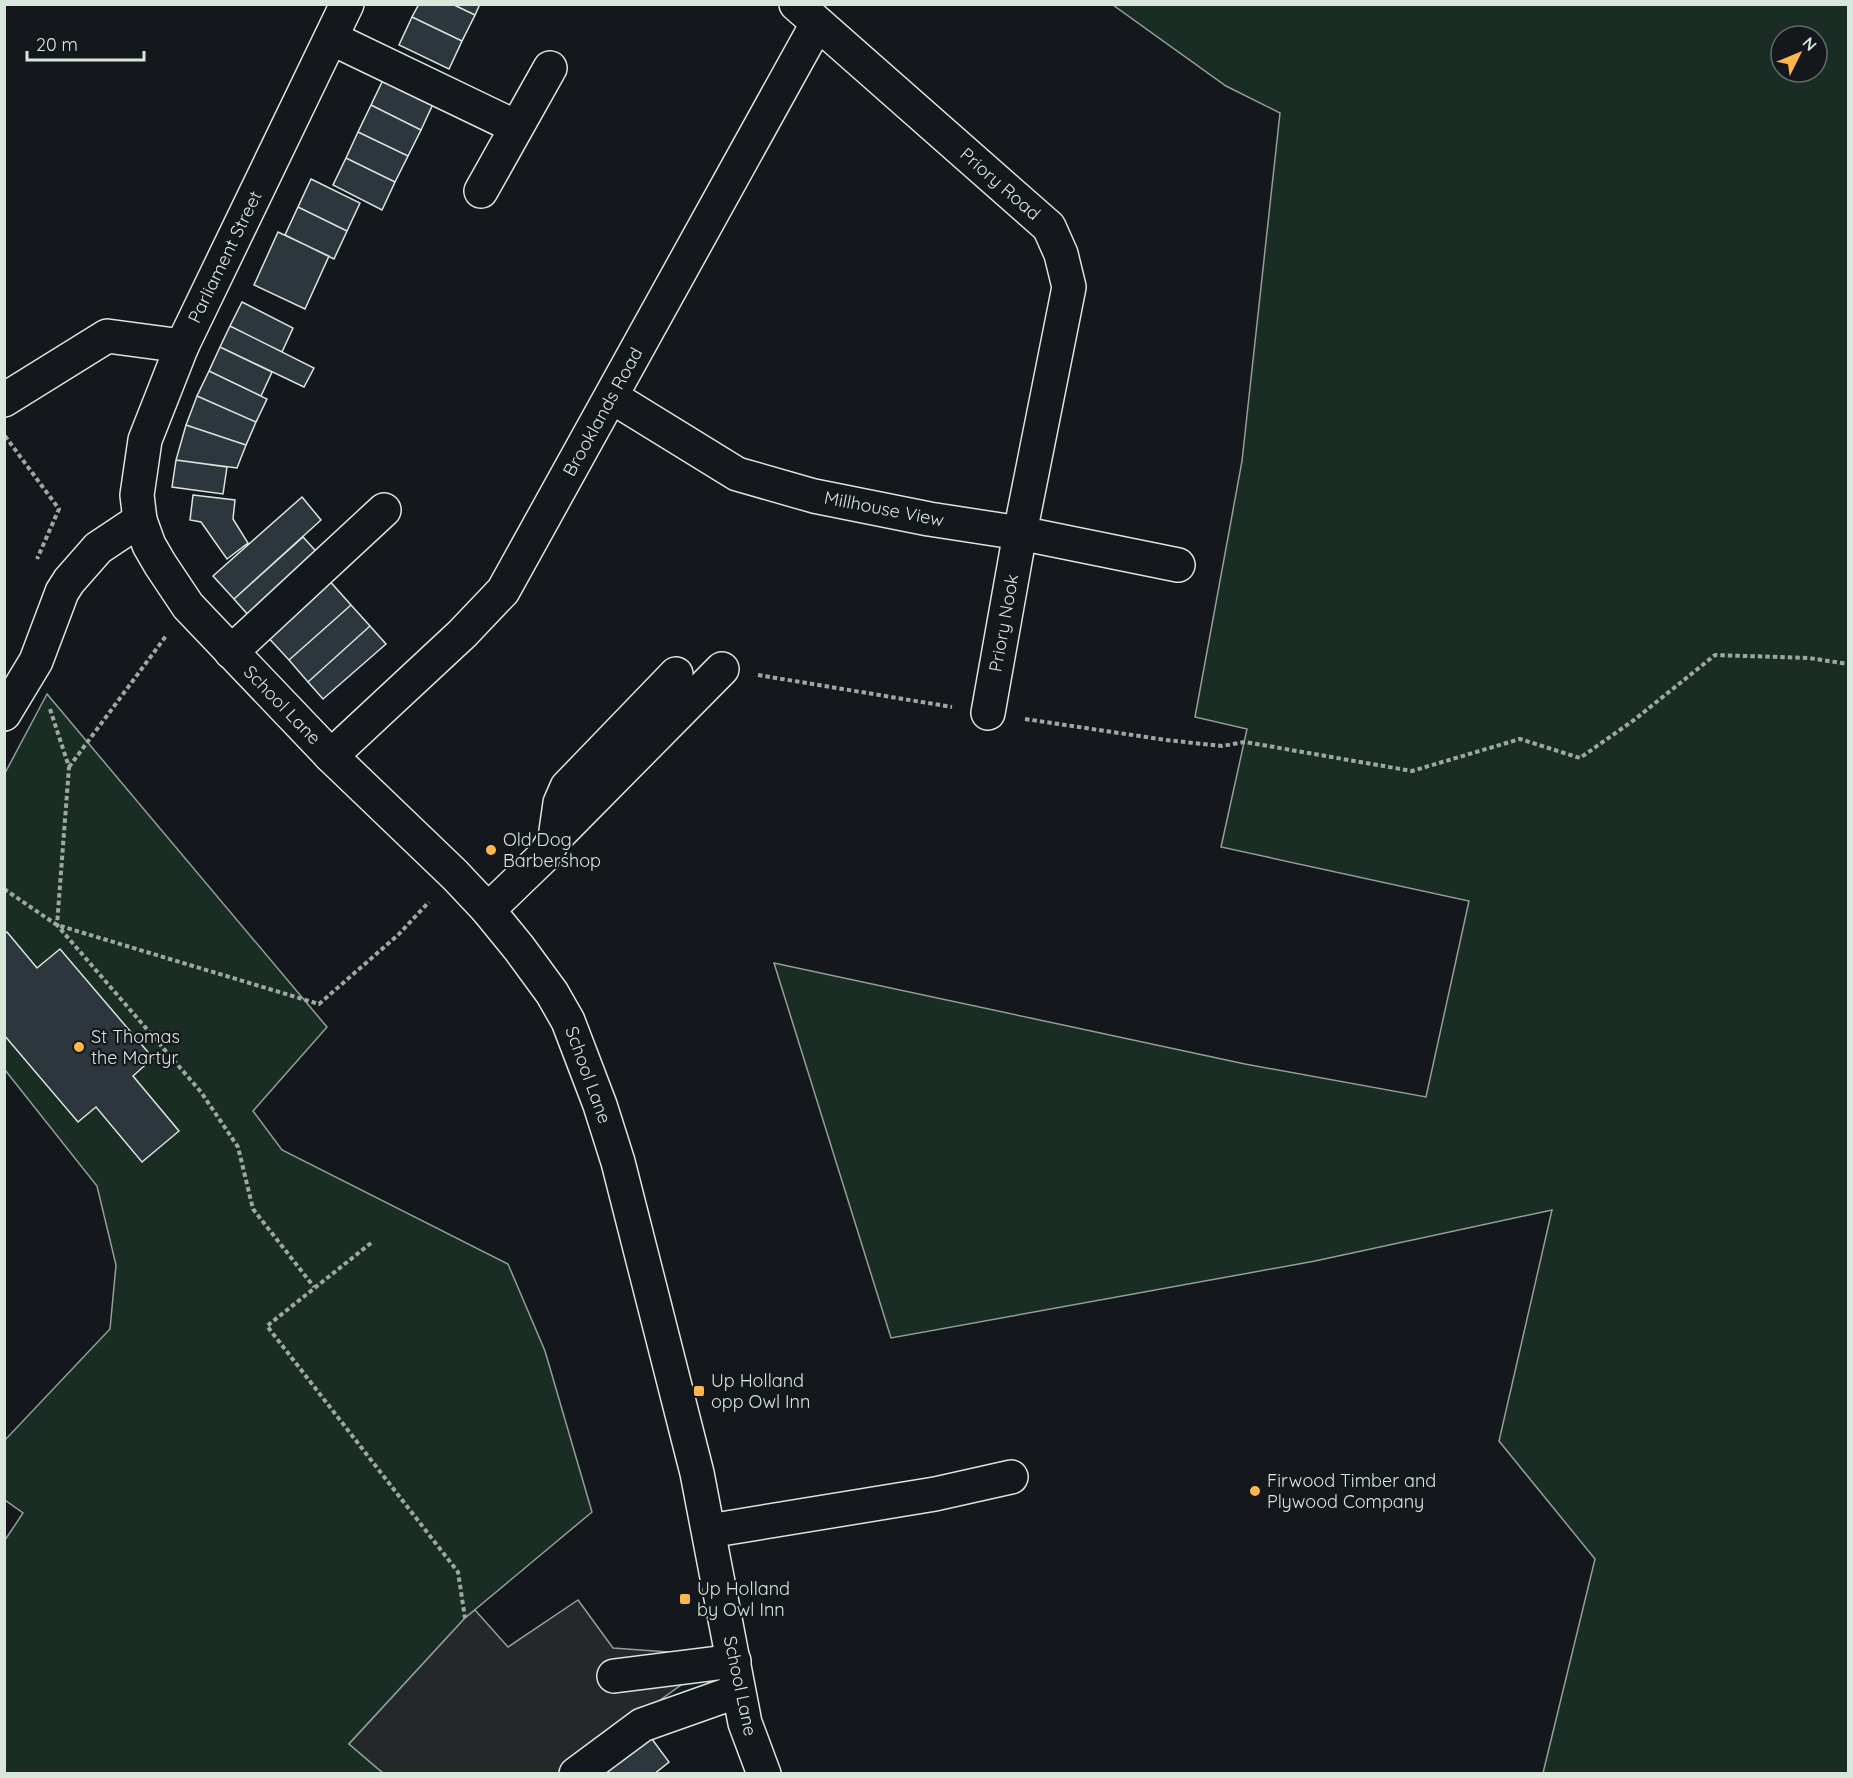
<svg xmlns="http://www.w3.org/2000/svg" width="1853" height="1778" viewBox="0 0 1853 1778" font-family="Quicksand,sans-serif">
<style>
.green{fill:#1a2d24;stroke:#939e99;stroke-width:1.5;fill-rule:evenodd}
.parking{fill:#24282b;stroke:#939e99;stroke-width:1.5}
.building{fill:#2c363c;stroke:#d8e6dc;stroke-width:1.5}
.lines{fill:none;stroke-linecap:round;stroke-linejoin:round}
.minor-casing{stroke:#d8e6dc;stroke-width:36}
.major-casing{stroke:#d8e6dc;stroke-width:36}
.path{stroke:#9da8a2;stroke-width:4;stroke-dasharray:4.5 3;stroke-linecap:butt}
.minor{stroke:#14181c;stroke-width:33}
.major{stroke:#14181c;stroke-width:33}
.poi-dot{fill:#ffb74d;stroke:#14181c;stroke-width:2}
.labels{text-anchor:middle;stroke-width:4.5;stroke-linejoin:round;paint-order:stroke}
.street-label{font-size:18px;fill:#d8e6dc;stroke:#14181c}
.poi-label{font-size:18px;fill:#d8e6dc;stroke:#14181c;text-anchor:start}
</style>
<rect width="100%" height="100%" fill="#14181c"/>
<path class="green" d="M1113,5H1848V1773H1543L1595,1559L1499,1441L1552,1210L1315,1261L891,1338L774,963L1245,1064L1426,1097L1469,901L1221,847L1247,729L1195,717L1242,461L1280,113L1226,86ZM1781,36H1817V72H1781Z
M47,694L327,1027L253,1111L282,1150L508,1264L545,1351L592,1512L465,1618L349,1744L383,1773L5,1774V1540L23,1513L5,1500V1440L110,1329L116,1265L97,1186L5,1070V773Z"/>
<path class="parking" d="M578,1600L613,1648L682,1653L681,1685L558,1773H383L349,1744L465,1618L475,1610L508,1647Z"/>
<path class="building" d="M419,4H452L475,15L462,41L412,17Z
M452,4H480L475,15Z
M412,17L462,41L449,69L399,45Z
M383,80L433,104L421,130L371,105Z
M371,105L421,130L408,156L358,132Z
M358,132L408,156L395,182L346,158Z
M346,158L395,182L382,210L333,185Z
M311,179L360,203L347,231L298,207Z
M298,207L347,231L334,259L285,235Z
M278,232L329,256L305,309L254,285Z
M242,302L293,328L282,352L230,326Z
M230,326L314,368L304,387L220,347Z
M220,347L272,372L261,396L209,371Z
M209,371L267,399L256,422L197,396Z
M197,396L256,422L246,445L186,425Z
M186,425L246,445L237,468L176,460Z
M176,460L227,467L223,494L172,487Z
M193,495L235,500L233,519L248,543L227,559L201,522L190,520Z
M302,497L321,520L234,599L213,576Z
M303,537L334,571L264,633L234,599Z
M326,577L351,605L289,660L264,633Z
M351,605L370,626L308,682L289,660Z
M370,626L386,644L323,699L308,682Z
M7,932L37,968L60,949L153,1058L133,1076L179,1131L142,1162L96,1107L78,1122L4,1035V934Z
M646,1731L669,1762L654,1774H588Z"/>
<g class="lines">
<defs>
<path id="minor" d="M796,4L1049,227L1061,254L1069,287L1020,533L988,713
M331,38L516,127
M481,191L550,68
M612,397L737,474L814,496L929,519L1020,533L1178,565
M4,400L107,336L182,346
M231,652L384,510
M4,714L36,661L62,592L69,581L98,548L140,520
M331,756L462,634L503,591L817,24
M555,838L722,669
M488,910L544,856L555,838L560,803L567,787L676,674
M709,1531L935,1494L1011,1477
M614,1676L734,1661
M576,1774L642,1725L738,1691"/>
<path id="major" d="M347,4L182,346L145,440L137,495L140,520L149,545L160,564L188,606L331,756L455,875L488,910L519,948L552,993L568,1021L600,1105L618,1162L697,1473L745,1723L764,1774"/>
</defs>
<use href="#minor" class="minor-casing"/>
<use href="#major" class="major-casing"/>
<path class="path" d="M5,436L59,509L37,559
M758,675L952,707
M50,709L69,767L57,925L201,1092L238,1147L253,1209L314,1287
M1025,719L1166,740L1222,746L1245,742L1412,771L1520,739L1580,758L1634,720L1715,655L1809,658L1848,664
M69,767L166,636
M4,889L57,925L319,1004L398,935L429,902
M371,1243L267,1326L458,1572L465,1618"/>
<use href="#minor" class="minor"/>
<use href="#major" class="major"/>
</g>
<g class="poi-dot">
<circle cx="491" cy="850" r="6"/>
<circle cx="79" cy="1047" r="6"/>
<rect x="693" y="1385" width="12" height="12" rx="3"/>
<circle cx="1255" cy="1491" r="6"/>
<rect x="679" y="1593" width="12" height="12" rx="3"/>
</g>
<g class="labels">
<g class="street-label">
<text transform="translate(1000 184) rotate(41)" y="6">Priory Road</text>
<text transform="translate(225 257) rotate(-64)" y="6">Parliament Street</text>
<text transform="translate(603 412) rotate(-61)" y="6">Brooklands Road</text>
<text transform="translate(884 509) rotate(11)" y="6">Millhouse View</text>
<text transform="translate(1004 623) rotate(-80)" y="6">Priory Nook</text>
<text transform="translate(282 705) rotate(46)" y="6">School Lane</text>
<text transform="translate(588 1075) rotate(70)" y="6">School Lane</text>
<text transform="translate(740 1686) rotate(78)" y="6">School Lane</text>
</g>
<g class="poi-label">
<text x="503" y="846">Old Dog<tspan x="503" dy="21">Barbershop</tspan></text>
<text x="91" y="1043">St Thomas<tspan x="91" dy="21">the Martyr</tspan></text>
<text x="711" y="1387">Up Holland<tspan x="711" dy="21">opp Owl Inn</tspan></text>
<text x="1267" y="1487">Firwood Timber and<tspan x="1267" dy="21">Plywood Company</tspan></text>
<text x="697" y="1595">Up Holland<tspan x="697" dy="21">by Owl Inn</tspan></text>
</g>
</g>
<rect width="1853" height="1778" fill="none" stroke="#d8e6dc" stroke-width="12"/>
<g transform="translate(1799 54) rotate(47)"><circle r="28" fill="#14181c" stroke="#626a69" stroke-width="1.5"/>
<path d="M0-4.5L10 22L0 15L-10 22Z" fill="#ffb74d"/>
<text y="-9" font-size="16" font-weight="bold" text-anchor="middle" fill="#d8e6dc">N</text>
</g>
<path d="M27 51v9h117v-9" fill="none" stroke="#d8e6dc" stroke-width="3"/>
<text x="36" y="51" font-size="18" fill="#d8e6dc" stroke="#14181c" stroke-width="4.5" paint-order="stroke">20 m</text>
</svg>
